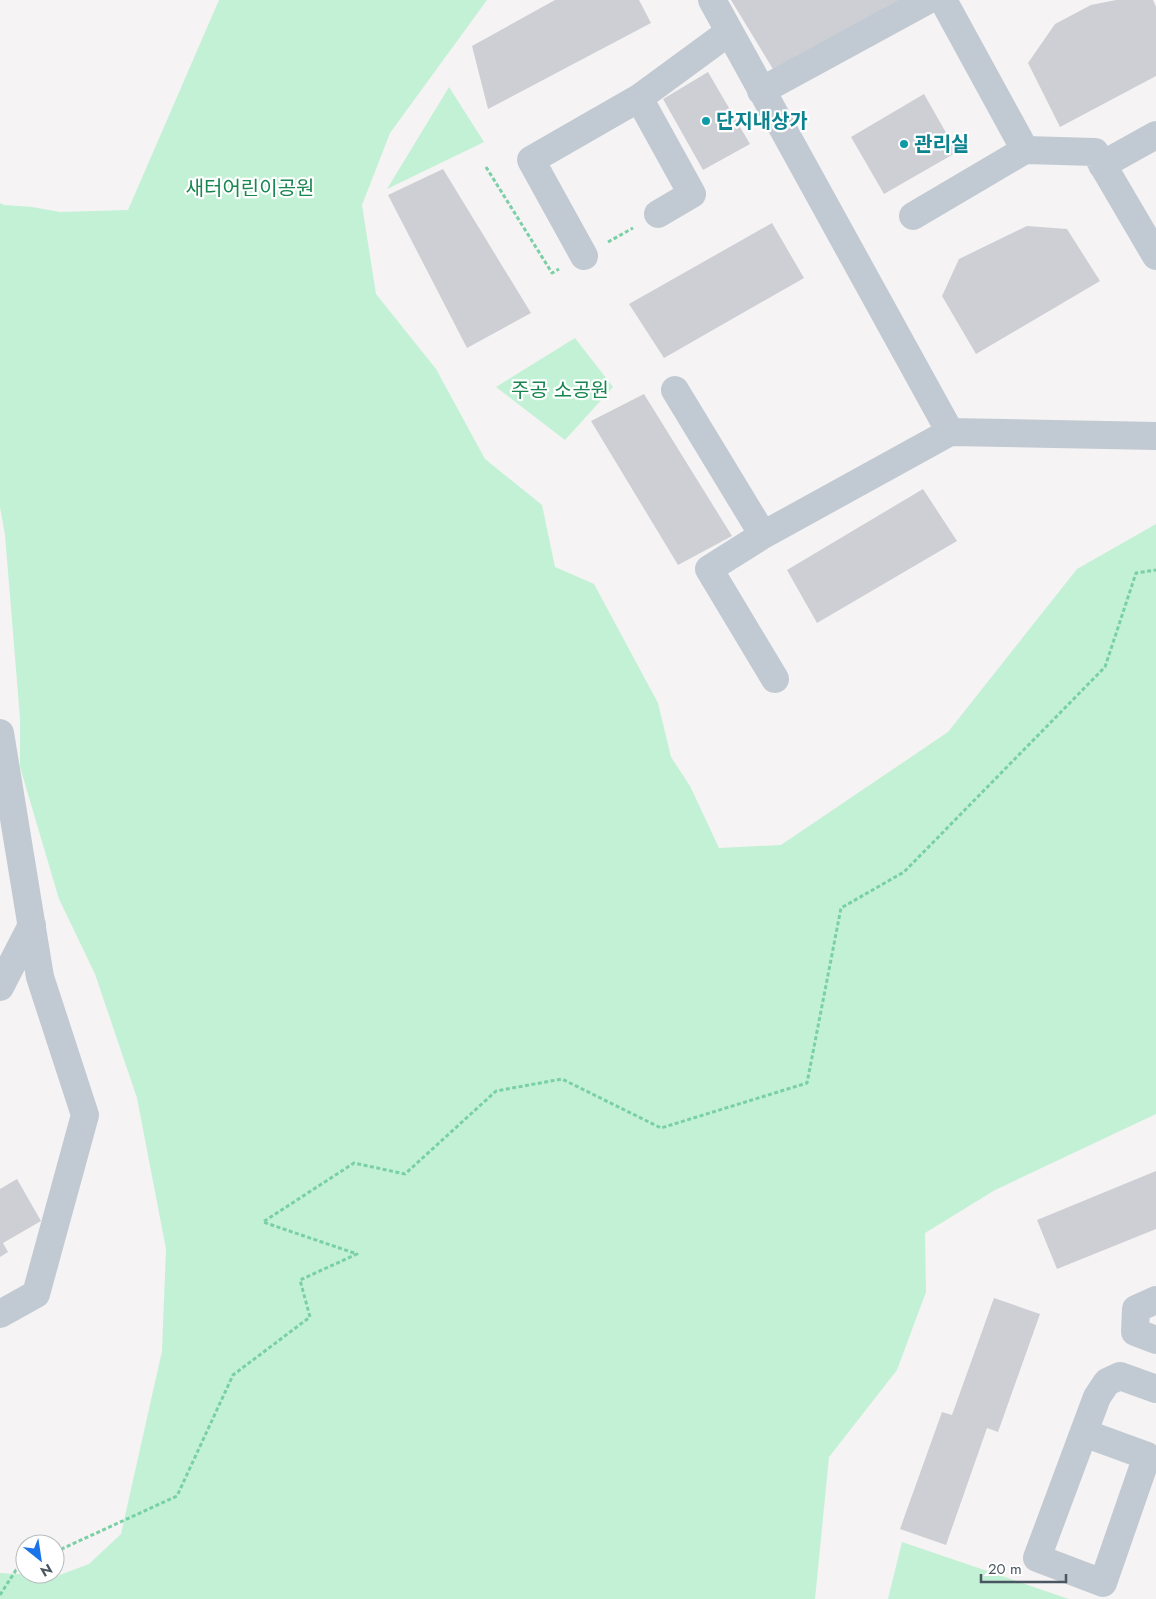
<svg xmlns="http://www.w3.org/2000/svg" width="1156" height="1599" viewBox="0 0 1156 1599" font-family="Jost,'Noto Sans KR',sans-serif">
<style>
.green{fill:#c3f1d5}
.building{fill:#cdcfd5}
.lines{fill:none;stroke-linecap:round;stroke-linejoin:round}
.path{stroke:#7ad0a6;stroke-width:3;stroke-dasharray:4 2.5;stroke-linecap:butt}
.minor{stroke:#c1cad2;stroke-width:28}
.culture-dot{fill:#0f9aa8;stroke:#fff;stroke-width:2}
.labels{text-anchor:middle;stroke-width:4.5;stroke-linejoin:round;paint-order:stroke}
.culture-label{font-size:20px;font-weight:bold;fill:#0d838f;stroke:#fff;text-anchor:start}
.park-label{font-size:20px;fill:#17864f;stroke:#fff}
</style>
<rect width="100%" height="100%" fill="#f5f3f3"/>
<path class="green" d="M219,0H487L390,133L362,205L376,294L436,369L485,459L542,505L555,567L594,584L658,703L671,757L690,786L719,848L781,845L948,732L1077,569L1156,524V1114L995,1190L925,1233L926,1292L897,1370L829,1457L815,1599H0V1573L57,1576L89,1564L121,1534L162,1351L166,1249L137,1098L95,974L59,899L20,767V718L5,535L0,507V203L4,205L32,207L60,212L128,210Z
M449,87L484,142L387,189Z
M575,338L613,387L565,440L496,387Z
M902,1542L1069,1599H888Z"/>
<path class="building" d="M555,0H639L651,23L488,109L472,46Z
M731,0H902L773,69Z
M1116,0H1153L1156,7V76L1060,127L1028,63L1055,24L1091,5Z
M708,72L750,144L703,170L663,99Z
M924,94L957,152L884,194L851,137Z
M443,169L531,313L467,348L388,195Z
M772,223L804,278L664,358L629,304Z
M1027,226L1067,229L1100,281L976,354L942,296L959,259Z
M644,394L732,536L678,565L591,421Z
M923,489L957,541L817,623L787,570Z
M1156,1171V1229L1057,1269L1037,1220Z
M17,1179L41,1221L3,1243L8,1252L0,1257V1189Z
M994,1298L1040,1314L998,1432L987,1428L946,1545L900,1529L942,1412L952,1415Z"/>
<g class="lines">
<path class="path" d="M486,167L552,273L559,269
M608,242L633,228
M55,1552L177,1496L233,1375L310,1317L300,1280L357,1254L263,1222L354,1163L405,1174L496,1091L562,1079L661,1128L807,1083L841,908L904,872L1105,667L1136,573L1156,570
M0,1595L16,1570L25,1566"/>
<path class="minor" d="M712,0L950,432L1156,436
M943,0L1025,150L1095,152L1156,256
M761,91L928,0
M639,98L692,194L658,214
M1102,165L1156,135
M913,216L1025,150
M584,256L531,160L639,98L729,32
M675,390L763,535L950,432
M763,535L709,569L775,679
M0,733L40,977L85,1115L36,1294L0,1314
M0,987L32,925
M1156,1300L1136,1309L1135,1332L1156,1340
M1084,1433L1147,1456L1103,1583L1037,1558L1097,1397L1107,1382L1120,1376L1156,1389"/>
</g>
<g class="culture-dot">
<circle cx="706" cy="121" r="5"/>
<circle cx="904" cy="144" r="5"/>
</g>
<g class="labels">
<g class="culture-label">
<text x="716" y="128">단지내상가</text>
<text x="914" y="151">관리실</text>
</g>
<g class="park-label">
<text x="250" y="195">새터어린이공원</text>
<text x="560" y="397">주공 소공원</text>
</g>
</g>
<g transform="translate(40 1559) rotate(150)"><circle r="24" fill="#ffffff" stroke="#b7bbc0"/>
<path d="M0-4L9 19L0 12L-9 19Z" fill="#1a73e8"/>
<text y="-8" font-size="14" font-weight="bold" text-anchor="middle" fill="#4a5661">N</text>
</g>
<path d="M981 1574v8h85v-8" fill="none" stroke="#4a5661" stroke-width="2.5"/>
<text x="988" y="1574" font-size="15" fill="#4a5661" stroke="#ffffff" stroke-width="4" paint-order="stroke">20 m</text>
</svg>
